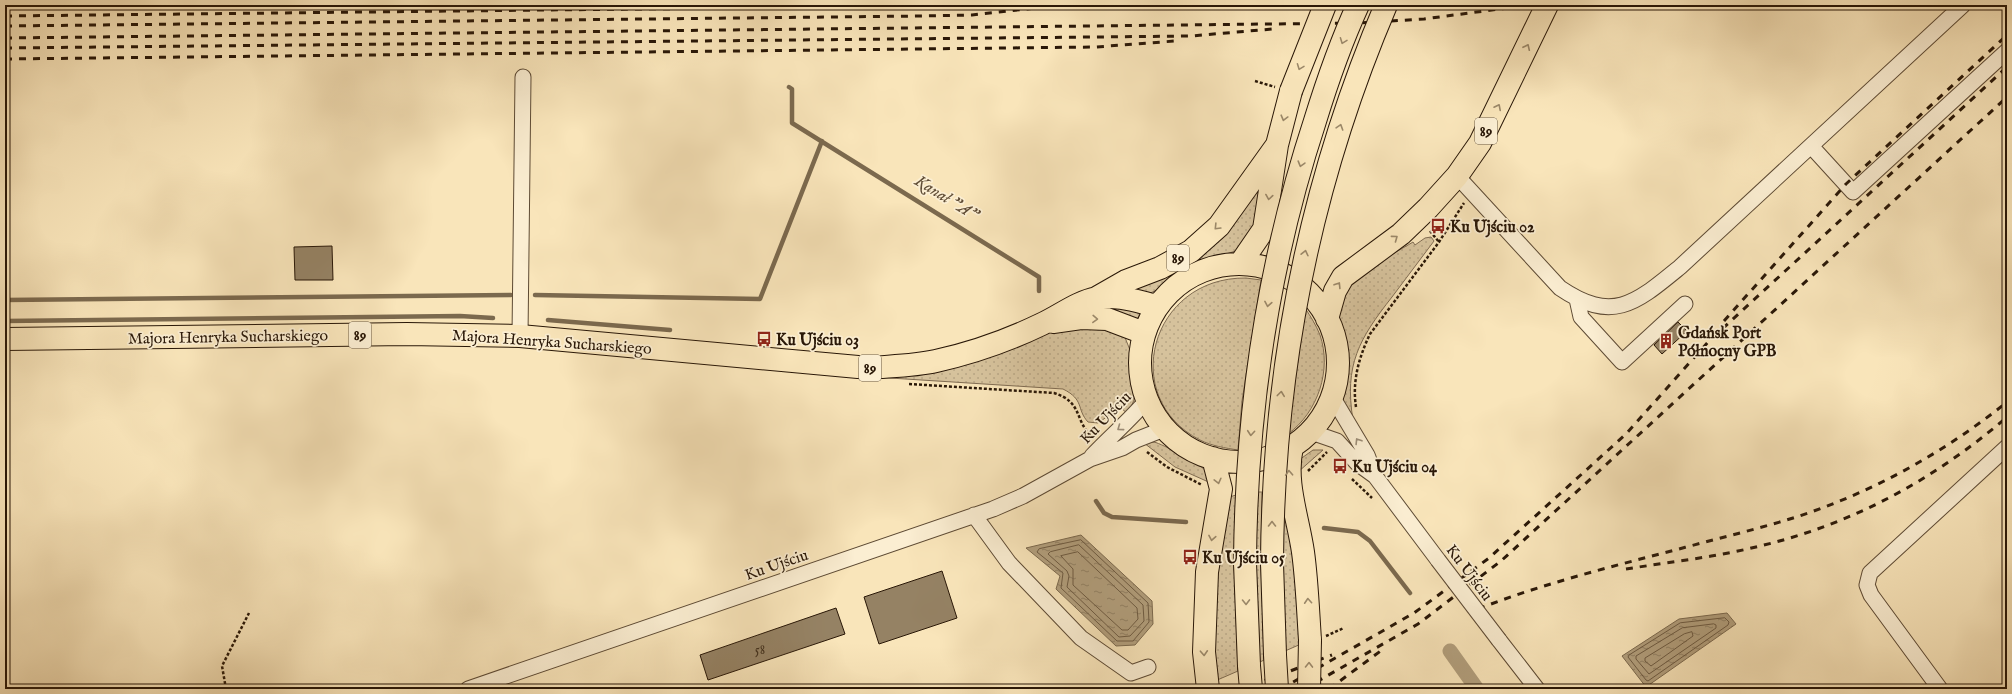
<svg xmlns="http://www.w3.org/2000/svg" width="2012" height="694" viewBox="0 0 2012 694" font-family="'IM FELL English',serif">
<style>
.green{fill:url(#green-dots);stroke:#806c52}
.water{fill:url(#water-ripples);stroke:#7b694e}
.lines{fill:none;stroke-linecap:round;stroke-linejoin:round}
.shore{stroke:#6e5b42;stroke-width:1}
.stream{stroke:#7b694e;stroke-width:4.5}
.canal{stroke:#b29f7d;stroke-width:15}
.building{fill:#958264;stroke:#291707}
.minor-casing{stroke:#5d4a34;stroke-width:17}
.highway-casing{stroke:#291707;stroke-width:24}
.path{stroke:#291707;stroke-width:2.5;stroke-dasharray:3 2;stroke-linecap:butt}
.minor{stroke:#fbeed2;stroke-width:15}
.highway{stroke:#f9e5ba;stroke-width:22}
.rail{stroke:#291707;stroke-width:3;stroke-dasharray:7 7;stroke-linecap:butt}
.minor-bridge-casing{stroke:#5d4a34;stroke-width:17;stroke-linecap:butt}
.highway-bridge-casing{stroke:#291707;stroke-width:24;stroke-linecap:butt}
.minor-bridge{stroke:#fbeed2;stroke-width:15}
.highway-bridge{stroke:#f9e5ba;stroke-width:22}
.oneway{stroke:#9b8869}
.oneway2{stroke:#9c8d77}
.labels{text-anchor:middle;stroke-width:3.5;stroke-linejoin:round;paint-order:stroke}
.number-label{font-size:14px;fill:#44321e}
.shield{fill:#fbeed2;stroke:#685844;stroke-width:1}
.shield-label{font-size:15px;font-weight:bold;fill:#291707}
.poi-label{font-size:16px;font-weight:bold;fill:#291707;stroke:#fbeed2;text-anchor:start}
.street-label{font-size:16px;fill:#291707;stroke:#fbeed2}
.water-label{font-size:17px;font-style:italic;fill:#604d36;stroke:#fbeed2}
</style>
<defs>
<pattern id="green-dots" width="8" height="8" patternUnits="userSpaceOnUse"><rect width="8" height="8" fill="#d6c29c"/><path d="M2 2h.1M6 6h.1" fill="none" stroke="#b8a685" stroke-width="1.8" stroke-linecap="round"/></pattern>
<pattern id="water-ripples" width="26" height="14" patternUnits="userSpaceOnUse"><rect width="26" height="14" fill="#b29f7d"/><path d="M2 4q2-2 4 0t4 0M15 11q2-2 4 0t4 0" fill="none" stroke="#918164"/></pattern>
</defs>
<rect width="100%" height="100%" fill="#f9e5ba"/>
<filter id="stains"><feTurbulence type="fractalNoise" baseFrequency=".005" numOctaves="4"/><feColorMatrix values="0 0 0 0 .2 0 0 0 0 .09 0 0 0 0 .02 0 0 0 .5 -.17"/></filter>
<radialGradient id="worn" r=".72"><stop offset=".6" stop-color="#630" stop-opacity="0"/><stop offset="1" stop-color="#630" stop-opacity=".3"/></radialGradient>
<path class="green" d="M1263,175L1259,217L1238,250L1187,268L1173,276L1159,289L1146,295L1120,294L1140,287Z
M1431,237L1434,241C1420,260 1406,278 1392,297C1359,339 1344,365 1353,420C1350,415 1344,407 1343,401C1342,388 1349,374 1348,361C1347,345 1340,330 1339,313C1337,280 1389,257 1413,242L1415,245L1425,238Z
M1246,278L1261,280L1242,401L1238,450C1225,448 1212,446 1200,440C1118,398 1150,277 1246,278Z
M1099,306L1141,311L1137,320Z
M1305,308C1311,317 1316,325 1320,335C1332,370 1318,412 1288,434Z
M1088,323L1124,335L1130,350L1134,393V400L1128,414L1121,408L1118,409L1098,423L1088,422C1076,409 1085,400 1063,389L874,377L1052,330Z
M1154,442C1163,444 1199,464 1205,470C1208,474 1210,480 1213,484L1175,467L1144,443Z
M1313,450H1323L1298,472L1299,460Z
M1257,492H1262L1261,563L1264,660L1260,662L1256,563Z
M1284,492L1291,531L1301,644L1285,651L1282,563Z
M1236,495L1234,564L1238,671L1215,681L1211,632L1226,498Z"/>
<path class="water" d="M1081,535L1152,601L1153,624L1135,645L1116,646L1056,589L1060,576L1026,548Z
M1727,613L1736,624L1646,687L1622,656L1679,619Z"/>
<g class="lines">
<path class="shore" d="M1081,540L1148,603L1149,622L1133,641H1117L1061,588L1063,573L1037,552L1039,549Z
M1079,545L1143,605L1144,621L1130,636L1119,637L1067,587L1069,576L1067,571L1048,554L1050,552Z
M1078,552L1137,608L1138,619L1128,630H1122L1073,585V569L1061,556Z
M1725,618L1729,622L1728,625L1648,681L1646,680L1628,657L1629,655L1680,623Z
M1714,624L1716,625V628L1649,674L1636,659V656L1682,628Z
M1692,632L1693,636L1651,666L1645,661V658L1684,634Z"/>
<path class="stream" d="M789,87L792,89V123L1039,277V291
M535,295L760,299L822,141
M5,300L511,295
M548,320L670,330
M5,321L460,316L493,318
M1096,501L1104,513L1112,517L1186,522
M1324,528L1358,532L1370,541L1410,593"/>
<path class="canal" d="M1450,651L1477,689"/>
</g>
<path class="building" d="M332,246L333,280H295L294,247Z
M1678,322L1687,331L1662,354L1654,345Z
M942,571L957,618L879,644L864,597Z
M836,608L845,634L708,680L700,655Z"/>
<g class="lines">
<defs>
<path id="minor" d="M1811,146L1853,192L2007,51
M1457,176L1560,288C1613,324 1636,303 1680,267L1963,5
M1577,299L1581,317L1622,362L1685,304
M520,336L523,77
M1333,398L1367,455L1375,476
M1311,432L1337,441L1357,463L1375,476L1438,560
M1092,456C1110,437 1130,420 1147,400
M974,515L1009,563L1081,638L1131,673L1148,667
M1499,640L1537,689
M468,689L993,509L1023,496L1090,459L1122,448L1136,440L1164,429
M1940,689L1871,595L1867,585L1870,573L2007,447"/>
<path id="highway" d="M1240,264L1264,229L1277,145L1291,91
M1140 363a99 99 0 1 1 198 0a99 99 0 1 1-198 0Z
M1098,297L1126,281L1160,268L1191,251L1219,226L1277,145
M1327,319L1335,291L1343,277L1401,234L1428,208L1457,176L1480,143L1547,5
M1053,322L1081,318L1107,319L1144,333
M5,339L407,334L520,336L869,368C892,366 914,366 936,361C972,353 1009,340 1042,324C1061,315 1077,302 1097,298C1116,294 1139,302 1157,306
M1292,447C1284,482 1298,517 1303,552C1307,581 1308,611 1310,640
M1245,563L1249,666
M1272,563L1275,655
M1208,689L1204,652L1207,572L1221,489L1213,458"/>
</defs>
<use href="#minor" class="minor-casing"/>
<use href="#highway" class="highway-casing"/>
<path class="path" d="M1255,81L1275,87
M1430,231L1439,242
M909,384L1054,393C1083,402 1074,420 1092,437
M1356,407C1352,381 1359,357 1370,334L1439,242L1464,203
M1147,452L1167,467L1202,485
M1308,471L1327,452
M1352,479L1372,498
M1326,636L1344,628
M226,689L222,666L249,613"/>
<use href="#minor" class="minor"/>
<use href="#highway" class="highway"/>
<path class="rail" d="M5,16L997,5
M5,26L920,16L972,15L1062,5
M5,38L1359,23L1424,19L1530,5
M5,48L1191,36L1272,29
M5,59L1096,47L1175,41
M1724,321L1846,184L2007,35
M1626,569C1670,562 1716,557 1760,546C1853,524 1935,479 2007,417
M1478,609C1552,580 1631,562 1709,541C1747,531 1785,522 1822,508C1889,483 1951,447 2007,402
M1238,689L1272,678L1332,655
M1281,689L1414,613L1489,558L1626,434L1708,342L2007,67
M1304,689L1418,624L1501,561L2007,97
M1329,689L1382,650"/>
<defs>
<path id="minor-bridge" d="M1438,560L1499,640"/>
<path id="highway-bridge" d="M1291,91L1325,5
M1245,563C1246,413 1268,264 1315,121C1327,82 1341,42 1358,5
M1272,563C1273,370 1310,183 1386,5
M1275,655L1277,689
M1249,666L1251,689
M1309,689L1310,640"/>
</defs>
<use href="#minor-bridge" class="minor-bridge-casing"/>
<use href="#highway-bridge" class="highway-bridge-casing"/>
<use href="#minor-bridge" class="minor-bridge"/>
<use href="#highway-bridge" class="highway-bridge"/>
</g>
<defs><path id="oneway-chevron" d="M-2-3.5L2.5 0L-2 3.5" fill="none" stroke-width="1.6" stroke-linecap="round" stroke-linejoin="round"/></defs>
<g class="oneway">
<use href="#oneway-chevron" transform="translate(1343 41) rotate(111)"/>
<use href="#oneway-chevron" transform="translate(1527 47) rotate(-65)"/>
<use href="#oneway-chevron" transform="translate(1300 67) rotate(111)"/>
<use href="#oneway-chevron" transform="translate(1498 107) rotate(-63)"/>
<use href="#oneway-chevron" transform="translate(1284 118) rotate(105)"/>
<use href="#oneway-chevron" transform="translate(1340 127) rotate(-72)"/>
<use href="#oneway-chevron" transform="translate(1301 164) rotate(106)"/>
<use href="#oneway-chevron" transform="translate(1269 197) rotate(99)"/>
<use href="#oneway-chevron" transform="translate(1217 227) rotate(134)"/>
<use href="#oneway-chevron" transform="translate(1395 238) rotate(-36)"/>
<use href="#oneway-chevron" transform="translate(1305 253) rotate(-77)"/>
<use href="#oneway-chevron" transform="translate(1338 285) rotate(-58)"/>
<use href="#oneway-chevron" transform="translate(1268 304) rotate(100)"/>
<use href="#oneway-chevron" transform="translate(1095 319) rotate(2)"/>
<use href="#oneway-chevron" transform="translate(1281 394) rotate(-83)"/>
<use href="#oneway-chevron" transform="translate(1251 433) rotate(95)"/>
<use href="#oneway-chevron" transform="translate(1289 473) rotate(-93)"/>
<use href="#oneway-chevron" transform="translate(1218 481) rotate(76)"/>
<use href="#oneway-chevron" transform="translate(1272 524) rotate(-90)"/>
<use href="#oneway-chevron" transform="translate(1212 538) rotate(100)"/>
<use href="#oneway-chevron" transform="translate(1308 601) rotate(-94)"/>
<use href="#oneway-chevron" transform="translate(1246 602) rotate(89)"/>
<use href="#oneway-chevron" transform="translate(1204 653) rotate(87)"/>
<use href="#oneway-chevron" transform="translate(1309 665) rotate(-89)"/>
</g>
<g class="oneway2">
<use href="#oneway-chevron" transform="translate(1120 428) rotate(144)"/>
<use href="#oneway-chevron" transform="translate(1358 441) rotate(-122)"/>
</g>
<defs>
<symbol id="bus-bare" viewBox="-9 -9 18 18"><path d="M-5-6H5V4H4V6H2V4H-2V6H-4V4H-5ZM-3.5-4V0h7V-4ZM-3.5 1.2v1.5H-2V1.2ZM2 1.2v1.5H3.5V1.2Z" fill="#8f2418" stroke="#fbeed2" stroke-width="2.5" paint-order="stroke"/></symbol>
<symbol id="building-bare" viewBox="-9 -9 18 18"><path d="M-4-6H4V6H1V3H-1V6H-4ZM-2.5-4.3h1.7v1.8h-1.7ZM.8-4.3h1.7v1.8H.8ZM-2.5-1h1.7V.8h-1.7ZM.8-1h1.7V.8H.8Z" fill="#8f2418" stroke="#fbeed2" stroke-width="2.5" paint-order="stroke"/></symbol>
</defs>
<g fill-rule="evenodd">
<use href="#bus-bare" x="1427" y="215" width="22" height="22"/>
<use href="#bus-bare" x="753" y="328" width="22" height="22"/>
<use href="#building-bare" x="1655" y="330" width="22" height="22"/>
<use href="#bus-bare" x="1329" y="455" width="22" height="22"/>
<use href="#bus-bare" x="1179" y="546" width="22" height="22"/>
</g>
<g class="labels">
<g class="number-label">
<text x="760" y="654">58</text>
</g>
<g class="shield">
<rect x="1475" y="118" width="22" height="26" rx="3"/>
<rect x="1167" y="245" width="22" height="26" rx="3"/>
<rect x="349" y="322" width="22" height="26" rx="3"/>
<rect x="859" y="355" width="22" height="26" rx="3"/>
</g>
<g class="shield-label">
<text x="1486" y="136">89</text>
<text x="1178" y="263">89</text>
<text x="360" y="340">89</text>
<text x="870" y="373">89</text>
</g>
<g class="poi-label">
<text x="1450" y="232">Ku Ujściu 02</text>
<text x="1678" y="338">Gdańsk Port<tspan x="1678" dy="18">Północny GPB</tspan></text>
<text x="776" y="345">Ku Ujściu 03</text>
<text x="1352" y="472">Ku Ujściu 04</text>
<text x="1202" y="563">Ku Ujściu 05</text>
</g>
<g class="street-label">
<text transform="translate(228 336) rotate(-1)" y="6">Majora Henryka Sucharskiego</text>
<text transform="translate(552 341) rotate(4)" y="6">Majora Henryka Sucharskiego</text>
<text transform="translate(1105 417) rotate(-46)" y="6">Ku Ujściu</text>
<text transform="translate(776 564) rotate(-19)" y="6">Ku Ujściu</text>
<text transform="translate(1470 572) rotate(53)" y="6">Ku Ujściu</text>
</g>
<g class="water-label">
<text transform="translate(947 197) rotate(32)" y="6">Kanał "A"</text>
</g>
</g>
<rect width="2012" height="694" fill="none" stroke="#f9e5ba" stroke-width="20"/>
<rect x="6" y="6" width="2000" height="682" fill="none" stroke="#291707" stroke-width="2"/>
<rect x="10" y="10" width="1992" height="674" fill="none" stroke="#291707"/>
<rect width="100%" height="100%" filter="url(#stains)"/>
<rect width="100%" height="100%" fill="url(#worn)"/>
</svg>
